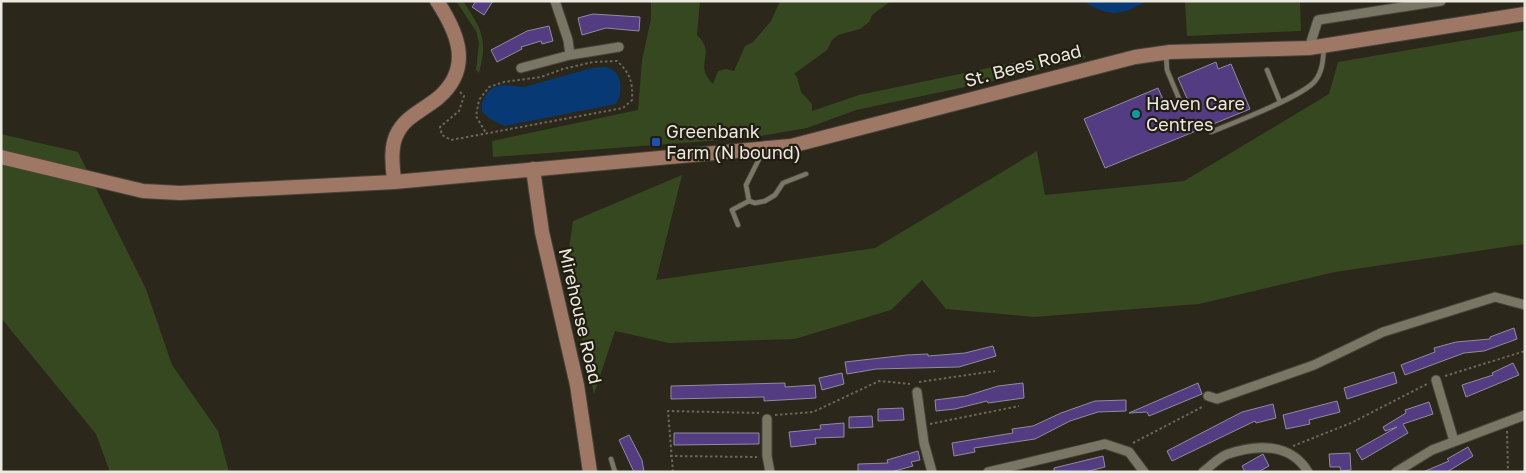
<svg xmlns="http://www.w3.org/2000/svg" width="1526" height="473" viewBox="0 0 1526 473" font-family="'Golos Text',sans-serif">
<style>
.green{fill:#35481f}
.water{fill:#073a74}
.building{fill:#533c82;stroke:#908c9c}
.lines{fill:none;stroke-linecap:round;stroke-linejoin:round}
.lane-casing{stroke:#48443a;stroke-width:6}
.street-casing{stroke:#48443a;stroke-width:11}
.secondary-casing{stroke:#48443a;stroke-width:16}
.path{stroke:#6b675c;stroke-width:2;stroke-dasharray:2.5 2.5;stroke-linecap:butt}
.lane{stroke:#7a7666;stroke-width:4.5}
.street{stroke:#7a7666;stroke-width:9}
.secondary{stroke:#9e7865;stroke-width:14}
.culture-dot{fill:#0f9aa8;stroke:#211d11;stroke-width:2}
.transit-dot{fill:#1a4fb4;stroke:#211d11;stroke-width:2}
.labels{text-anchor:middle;stroke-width:4.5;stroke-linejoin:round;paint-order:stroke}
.street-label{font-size:18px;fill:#ece9e1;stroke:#211d11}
.poi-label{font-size:18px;fill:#ece9e1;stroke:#211d11;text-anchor:start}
</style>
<rect width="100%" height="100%" fill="#2b271a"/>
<path class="green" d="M456,1H463C482,30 488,39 479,73L476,70L479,43L476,31Z
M651,1H700L697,35C718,55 692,63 713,84L718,71L726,69L734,71L745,46L753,42L771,21L780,1H891L872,15L869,22L860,29L838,35L832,40L827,50L794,74L797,77L801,92L812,104V111L859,95L1079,49L1086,58L998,80L856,110L807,128L749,138L493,157L492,141L638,110L642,60L651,19Z
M1185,1H1300L1301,31L1187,36Z
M1525,30V244L1335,272L1199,304L1034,317L946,309L922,280L891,310L795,339L669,343L615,331L594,394L566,269L573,221L682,175L656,280L875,248L1037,151L1045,195L1184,181L1329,94L1338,62Z
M1,134L78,152L146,289L172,365L218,431L229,472H110L96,434L1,318Z"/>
<path class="water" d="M1084,1H1146C1123,16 1106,17 1084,1Z
M592,68C597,68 604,66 609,68C623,73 623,93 616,104L504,126L487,117L482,111V103L487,93L494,87L505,85L524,87Z"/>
<path class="building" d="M476,1H493L484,15L472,7Z
M593,14L640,17L639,31L606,28L582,35L578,18Z
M549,26L553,41L542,44L541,41L521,47L522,49L497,62L491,50L527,31Z
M1216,62L1218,69L1231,64L1250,109L1105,168L1084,119L1158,88L1168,111L1178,107L1184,110L1186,104L1189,103L1178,78Z
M1514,328L1517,339L1484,351L1464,353L1405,375L1401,365L1435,352L1434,348L1456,342L1490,339V337Z
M993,346L996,356L959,367L876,369L847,374L845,362L907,355L928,354V356L965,353Z
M1513,363L1519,375L1466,397L1462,385L1493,375L1492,373Z
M1394,372L1397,383L1347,399L1344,388Z
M842,373L844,384L822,390L819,378Z
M785,383V387L815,385L816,398L764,401V397L671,399V386Z
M1023,383L1024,398L988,403L987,401L955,409L936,411L935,400L966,396L998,386Z
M1198,383L1202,394L1149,416L1147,412L1129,413Z
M1126,400V411L1098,412L1070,421L1035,439L974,448L975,452L954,456L952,443L1013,433L1012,429L1033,426L1061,413L1095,401Z
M1337,401L1340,412L1309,420L1310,424L1286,429L1283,415Z
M1429,402L1433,414L1403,424L1408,433L1362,460L1356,450L1397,427L1385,431L1383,427L1406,413L1405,410Z
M1273,404L1276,418L1256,423L1255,421L1172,461L1167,451L1242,412Z
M903,408L904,420L878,421V409Z
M872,416L873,427L849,428V417Z
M844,423V437L815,438L816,444L791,447L789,432L821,429L820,425Z
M674,433H759V444L674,445Z
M629,435L642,460L644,472H634L619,440Z
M1468,447L1473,456L1447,472H1423L1449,461L1447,459Z
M918,451L920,460L911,462L913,466L891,472H858V464L888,463L887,460Z
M1350,453L1351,470L1341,471L1340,467H1330L1329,454Z
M1263,454L1269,466L1258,472H1245L1242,466Z
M1103,456L1105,467L1085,472H1054V468Z"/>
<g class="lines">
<defs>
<path id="lane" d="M1166,54L1167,70L1182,106
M1267,70L1280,102
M1211,132C1233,123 1302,97 1315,81C1323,71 1323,59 1324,47
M761,150L759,159L746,185L749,201L755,203L765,201L775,195L783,183L806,174
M738,225L732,210L749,201
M611,459L615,472"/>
<path id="street" d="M555,1L568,40L570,55L619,47
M1309,48L1318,20L1441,1
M521,68L570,55
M1436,380L1454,441
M917,392L924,443L932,472
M1208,396L1217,399L1314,365L1383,332L1495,297L1525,305
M767,419V456L770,472
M988,472L1105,444L1129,452L1144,472
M1203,472C1211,466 1219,457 1228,454C1257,444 1291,443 1308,472
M1396,472L1432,450L1525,415"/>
<path id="secondary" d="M1,157L143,191L180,193L394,182L791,146L1135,57L1170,52L1309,48L1525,14
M533,169L542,232L577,385L590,472
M394,182C393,167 390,150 396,136C404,117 422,111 438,98C473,68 458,33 437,1"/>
</defs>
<use href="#lane" class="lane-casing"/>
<use href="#street" class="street-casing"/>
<use href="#secondary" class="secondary-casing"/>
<path class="path" d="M460,92L464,96L459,111L440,127L442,135L451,140L623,108L632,100C633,82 630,73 617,61L593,62L563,69L541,77L504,82L489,87L479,100L476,116L486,133
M1445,376L1525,351
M919,382L995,371
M775,415L813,412L879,381L910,384
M930,424L1019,406
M1507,431L1508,472
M1133,443L1204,406
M1293,446L1351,423L1427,384
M670,456L757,457
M673,472L668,411L759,413"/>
<use href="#lane" class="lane"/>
<use href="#street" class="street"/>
<use href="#secondary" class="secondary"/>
</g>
<circle class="culture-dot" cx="1136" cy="114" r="5"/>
<rect class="transit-dot" x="651" y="137" width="10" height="10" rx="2.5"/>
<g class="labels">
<g class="street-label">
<text transform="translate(1023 66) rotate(-15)" y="6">St. Bees Road</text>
<text transform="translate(580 316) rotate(77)" y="6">Mirehouse Road</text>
</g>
<g class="poi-label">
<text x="1146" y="110">Haven Care<tspan x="1146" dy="21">Centres</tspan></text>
<text x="666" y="138">Greenbank<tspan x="666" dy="21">Farm (N bound)</tspan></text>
</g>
</g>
<rect width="1526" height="473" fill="none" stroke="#ece9e1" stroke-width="5"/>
</svg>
